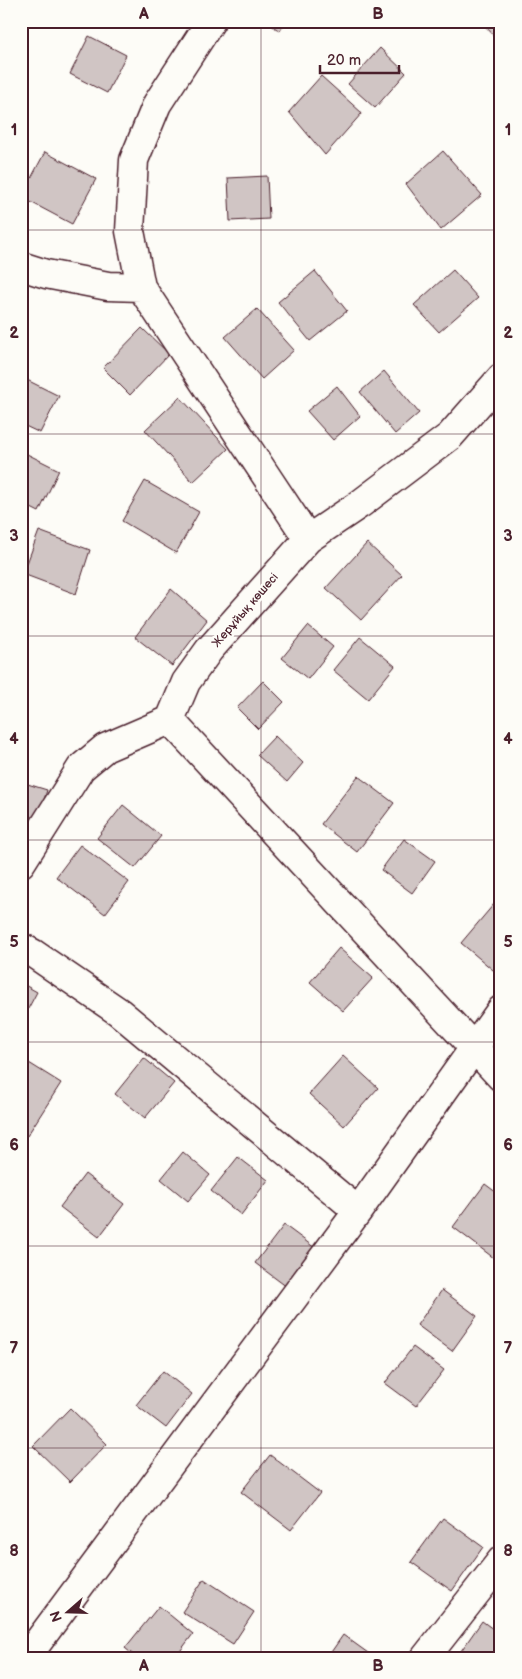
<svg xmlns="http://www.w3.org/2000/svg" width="522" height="1679" viewBox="0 0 522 1679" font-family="'Balsamiq Sans',sans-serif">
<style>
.building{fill:#d0c5c4;stroke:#4a1f2b}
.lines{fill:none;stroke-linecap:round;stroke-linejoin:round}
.minor-casing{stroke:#4a1f2b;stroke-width:31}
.minor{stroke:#fdfcf7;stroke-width:28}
.grid{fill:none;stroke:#4a1f2b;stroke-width:1;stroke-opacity:0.55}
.labels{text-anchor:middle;stroke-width:5;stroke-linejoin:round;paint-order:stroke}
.street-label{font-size:12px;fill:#4a1f2b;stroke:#fdfcf7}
.neatline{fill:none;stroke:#4a1f2b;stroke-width:2}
.grid-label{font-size:16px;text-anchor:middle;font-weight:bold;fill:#4a1f2b}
</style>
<rect width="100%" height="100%" fill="#fdfcf7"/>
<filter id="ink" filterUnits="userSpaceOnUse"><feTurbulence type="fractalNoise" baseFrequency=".02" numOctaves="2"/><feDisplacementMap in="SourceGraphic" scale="10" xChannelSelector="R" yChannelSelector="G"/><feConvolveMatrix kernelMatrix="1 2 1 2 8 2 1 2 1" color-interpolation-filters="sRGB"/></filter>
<g filter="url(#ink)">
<path class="building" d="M265,21H286L280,31Z
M488,21H501V43L484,25Z
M89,36L126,55L107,93L70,74Z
M380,48L406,73L375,108L348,84Z
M321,76L362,113L325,155L289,112Z
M443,151L482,195L441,230L406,184Z
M45,152L96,179L72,224L21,197Z
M267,176L269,219L230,221L228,178Z
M453,270L478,298L439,332L414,305Z
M315,271L347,311L310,341L278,302Z
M257,309L294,350L262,379L225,337Z
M142,328L169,354L130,395L103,368Z
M384,371L419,413L395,434L360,392Z
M21,377L59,396L40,433L21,424Z
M337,386L360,416L333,440L307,411Z
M180,397L228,449L193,482L145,430Z
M25,453L59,470L39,512L21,503V460Z
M145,481L199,512L176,553L122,521Z
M39,531L90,550L76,594L23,574Z
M367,543L402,575L361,620L326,588Z
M171,589L207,620L172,666L135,637Z
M308,626L333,647L308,679L282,658Z
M360,637L395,666L368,699L333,670Z
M263,681L284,702L258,729L237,708Z
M275,736L303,763L287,782L257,755Z
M358,776L394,803L357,852L321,824Z
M21,782L47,790L36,826L21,821Z
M123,805L161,836L135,868L97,838Z
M404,839L435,861L412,893L381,870Z
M80,845L129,882L105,914L56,877Z
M494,904L501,910V974L499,975L461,943Z
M339,948L373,978L343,1011L310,982Z
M21,983L37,992L21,1022Z
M343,1056L378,1088L344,1126L309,1094Z
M21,1058L61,1083L27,1136L21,1132Z
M144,1058L174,1083L145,1118L115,1094Z
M183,1152L210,1175L188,1201L161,1179Z
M238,1157L268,1180L241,1215L211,1191Z
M85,1174L124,1204L99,1237L60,1207Z
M485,1184L501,1196V1259L499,1262L453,1227Z
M284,1225L315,1248L287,1287L255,1263Z
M442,1290L477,1316L452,1351L417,1325Z
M413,1347L444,1370L416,1406L385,1383Z
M163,1371L192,1394L166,1428L136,1405Z
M70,1408L107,1444L70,1482L33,1446Z
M270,1455L320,1493L291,1530L241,1492Z
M443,1518L483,1547L452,1591L411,1562Z
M204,1579L254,1612L233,1644L182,1612Z
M159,1606L193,1634L175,1658H137L125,1648Z
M482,1621L501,1635V1658H456Z
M343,1635L375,1658H327Z"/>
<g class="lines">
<defs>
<path id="minor" d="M21,266L46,274L108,286L141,287L308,539
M141,287L130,231L134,160L157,104L211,21
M170,720L501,1077
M21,863L81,768L105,748L170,720L186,682L209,650L308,539L360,504L450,436L501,378
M21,947L34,954L119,1012L358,1211
M26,1658L358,1211L501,1010
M425,1658L501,1561"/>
</defs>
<use href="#minor" class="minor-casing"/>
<use href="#minor" class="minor"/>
</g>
</g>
<path class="grid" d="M261,21V1658M21,230H501M21,434H501M21,636H501M21,840H501M21,1042H501M21,1246H501M21,1448H501"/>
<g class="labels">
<g class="street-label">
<text transform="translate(245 610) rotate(-49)" y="4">Жерұйық көшесі</text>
</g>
</g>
<rect width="522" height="1679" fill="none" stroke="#fdfcf7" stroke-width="55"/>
<g transform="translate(68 1612) rotate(250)" stroke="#fdfcf7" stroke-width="4" paint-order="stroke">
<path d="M0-4L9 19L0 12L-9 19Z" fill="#4a1f2b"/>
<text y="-8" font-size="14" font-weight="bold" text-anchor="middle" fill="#4a1f2b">N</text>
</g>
<path d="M320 65v8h79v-8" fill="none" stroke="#4a1f2b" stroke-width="2.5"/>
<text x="327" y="65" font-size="15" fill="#4a1f2b" stroke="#fdfcf7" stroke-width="4" paint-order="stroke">20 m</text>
<rect x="28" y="28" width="466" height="1624" class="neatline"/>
<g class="grid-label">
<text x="144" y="19">A</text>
<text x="378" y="19">B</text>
<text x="14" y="135">1</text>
<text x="508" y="135">1</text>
<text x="14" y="338">2</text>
<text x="508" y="338">2</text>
<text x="14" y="541">3</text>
<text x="508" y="541">3</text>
<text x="14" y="744">4</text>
<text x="508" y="744">4</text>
<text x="14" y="947">5</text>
<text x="508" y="947">5</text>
<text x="14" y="1150">6</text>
<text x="508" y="1150">6</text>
<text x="14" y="1353">7</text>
<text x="508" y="1353">7</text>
<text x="14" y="1556">8</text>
<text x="508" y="1556">8</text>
<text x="144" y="1671">A</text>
<text x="378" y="1671">B</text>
</g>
</svg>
